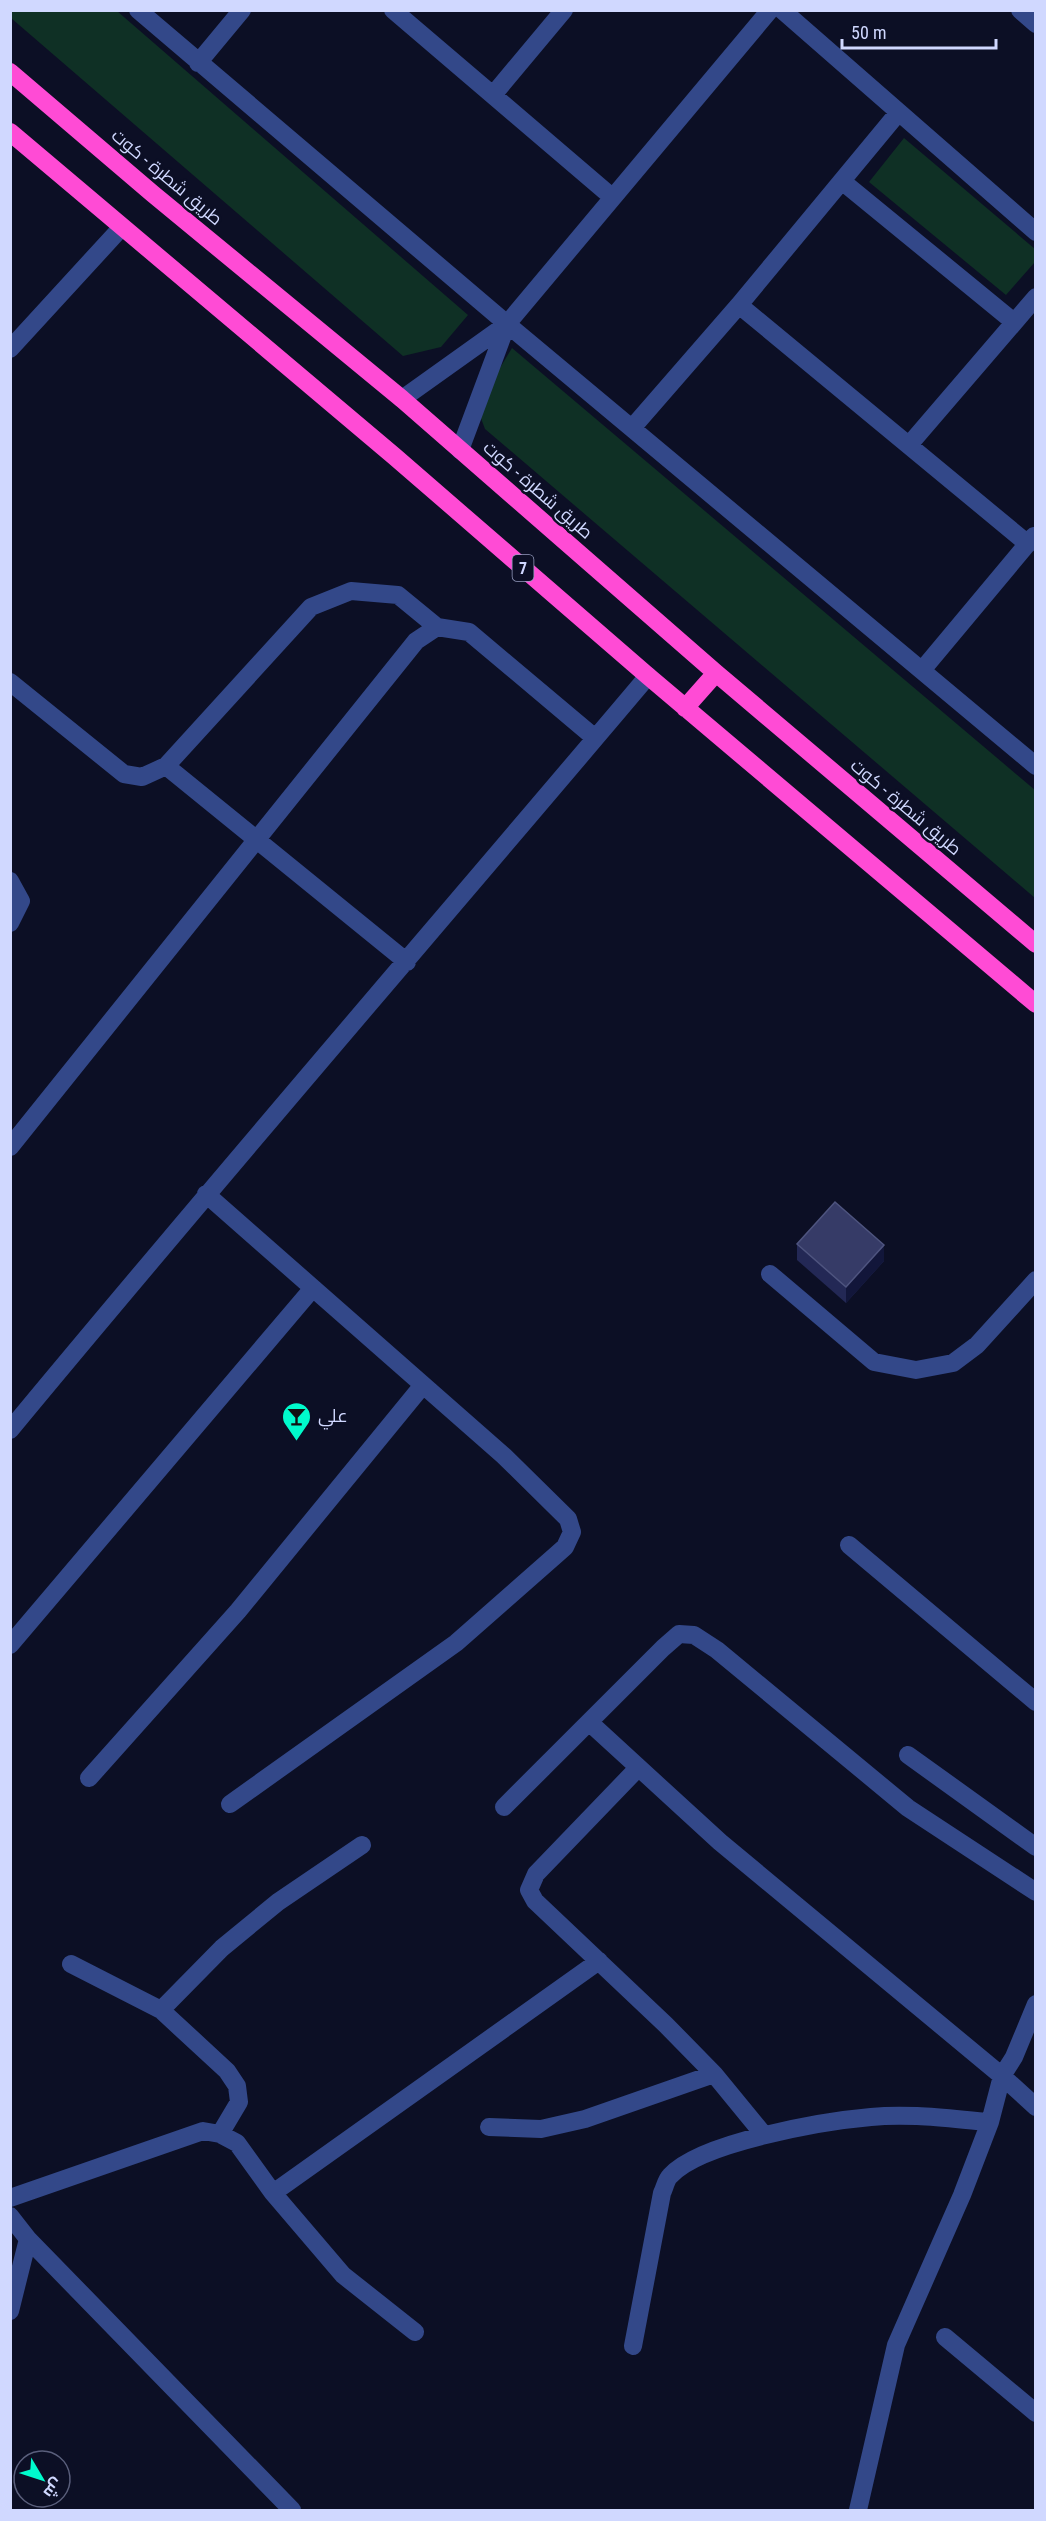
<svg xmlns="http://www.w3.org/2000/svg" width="1046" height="2521" viewBox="0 0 1046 2521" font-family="'Roboto Condensed',Cairo,sans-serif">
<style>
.green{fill:#0f3025}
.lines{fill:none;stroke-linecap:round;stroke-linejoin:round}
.minor{stroke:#334889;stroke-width:18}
.highway{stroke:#ff4bd5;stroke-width:18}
.wall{fill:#232855}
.shaded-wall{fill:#12163a}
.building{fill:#363b67;stroke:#4e547f;stroke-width:1.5}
.labels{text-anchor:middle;stroke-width:5;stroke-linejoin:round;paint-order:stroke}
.shield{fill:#0c0f25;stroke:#959cbe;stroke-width:1.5}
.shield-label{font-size:16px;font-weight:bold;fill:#d0d8ff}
.street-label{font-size:18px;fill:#d0d8ff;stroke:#0c0f25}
.poi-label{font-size:18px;fill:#d0d8ff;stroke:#0c0f25;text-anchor:start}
</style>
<rect width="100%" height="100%" fill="#0c0f25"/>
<path class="green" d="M11,10L117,11L468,315L441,347L403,356L11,18Z
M904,138L1035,249V262L1006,295L869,182Z
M512,348L1035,790V898L485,429L479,413L489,386Z"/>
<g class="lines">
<path class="minor" d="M138,10L507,324L1036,766
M393,10L612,197
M782,10L1036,232
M1020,10L1036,24
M198,63L242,10
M493,95L564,10
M843,182L1014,322
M739,305L1028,544
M10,349L121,228
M402,399L507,324L770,10
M632,428L739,305L898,113
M909,445L1036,297
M460,450L507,324
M923,669L1034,536
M10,682L124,774L142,777L166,766L311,607L351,591L398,595L437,627
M166,766L407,962
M10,881L21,901L10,923
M10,1147L416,641L437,627L469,632L595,738
M206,1194L504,1456L568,1519L572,1532L565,1547L556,1555L456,1643L230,1804
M770,1274L874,1362L916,1370L953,1363L977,1345L1036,1280
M10,1430C220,1176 436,927 648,676
M849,1545L1036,1702
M10,1645L313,1288
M589,1722L720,1842L1002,2076L1014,2057L1036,2004
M908,1755L1036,1847
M638,1768L536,1874L529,1890L535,1901L666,2025L714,2074L764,2135
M89,1778L238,1611L423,1385
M504,1807L663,1648L679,1634L694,1635L717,1650L908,1808L1036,1892
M71,1964L161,2010L227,2071L237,2086L239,2102L220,2134
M161,2010L222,1948L278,1902L362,1845
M489,2127L541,2129L585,2119L714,2074
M273,2193L599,1961
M10,2198L203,2131L220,2134L237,2143L273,2193L343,2275L415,2332
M10,2216L28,2239L292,2510
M10,2311L28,2239
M945,2337L1036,2413
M633,2346L662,2193C665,2187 666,2180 670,2176C700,2142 825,2121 871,2117C910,2113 951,2119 990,2122
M858,2510L896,2345L962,2195L990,2122L1002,2076L1036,2107"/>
<path class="highway" d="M10,72L153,194L402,399L716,673L1036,944
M10,132L394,456L648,676L1036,1004
M685,708L716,673"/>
</g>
<path class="wall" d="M797,1244L884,1261L846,1303L797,1260Z"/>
<path class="shaded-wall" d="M884,1245V1261L846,1303V1287Z"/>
<path class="building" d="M835,1202L884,1245L846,1287L797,1244Z"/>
<defs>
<symbol id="bar-pin" viewBox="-11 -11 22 30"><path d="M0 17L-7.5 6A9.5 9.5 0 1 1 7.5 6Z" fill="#00fbcc" stroke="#0c0f25"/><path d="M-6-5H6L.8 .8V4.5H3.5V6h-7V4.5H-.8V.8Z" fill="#111"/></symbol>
</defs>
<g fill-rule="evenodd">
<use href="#bar-pin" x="280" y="1400" width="33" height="45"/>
</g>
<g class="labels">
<rect class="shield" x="512.5" y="555" width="21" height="26" rx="4.5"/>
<g class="shield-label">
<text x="523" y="574">7</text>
</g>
<g class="street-label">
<text transform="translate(167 177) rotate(40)" y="6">طريق شطرة - كوت</text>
<text transform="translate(538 490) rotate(41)" y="6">طريق شطرة - كوت</text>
<text transform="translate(906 807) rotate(40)" y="6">طريق شطرة - كوت</text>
</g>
<g class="poi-label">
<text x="318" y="1422">علي</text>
</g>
</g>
<rect width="1046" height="2521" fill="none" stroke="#d0d8ff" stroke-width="24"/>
<g transform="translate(42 2479) rotate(129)"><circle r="28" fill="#0c0f25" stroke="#5a5f7c" stroke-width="1.5"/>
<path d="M0-4.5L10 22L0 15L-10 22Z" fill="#00fbcc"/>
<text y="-9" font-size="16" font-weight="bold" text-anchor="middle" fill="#d0d8ff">ش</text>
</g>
<path d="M842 39v9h154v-9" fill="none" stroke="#d0d8ff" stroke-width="3"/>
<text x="851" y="39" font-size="18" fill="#d0d8ff" stroke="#0c0f25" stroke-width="4.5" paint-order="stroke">50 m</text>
</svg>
